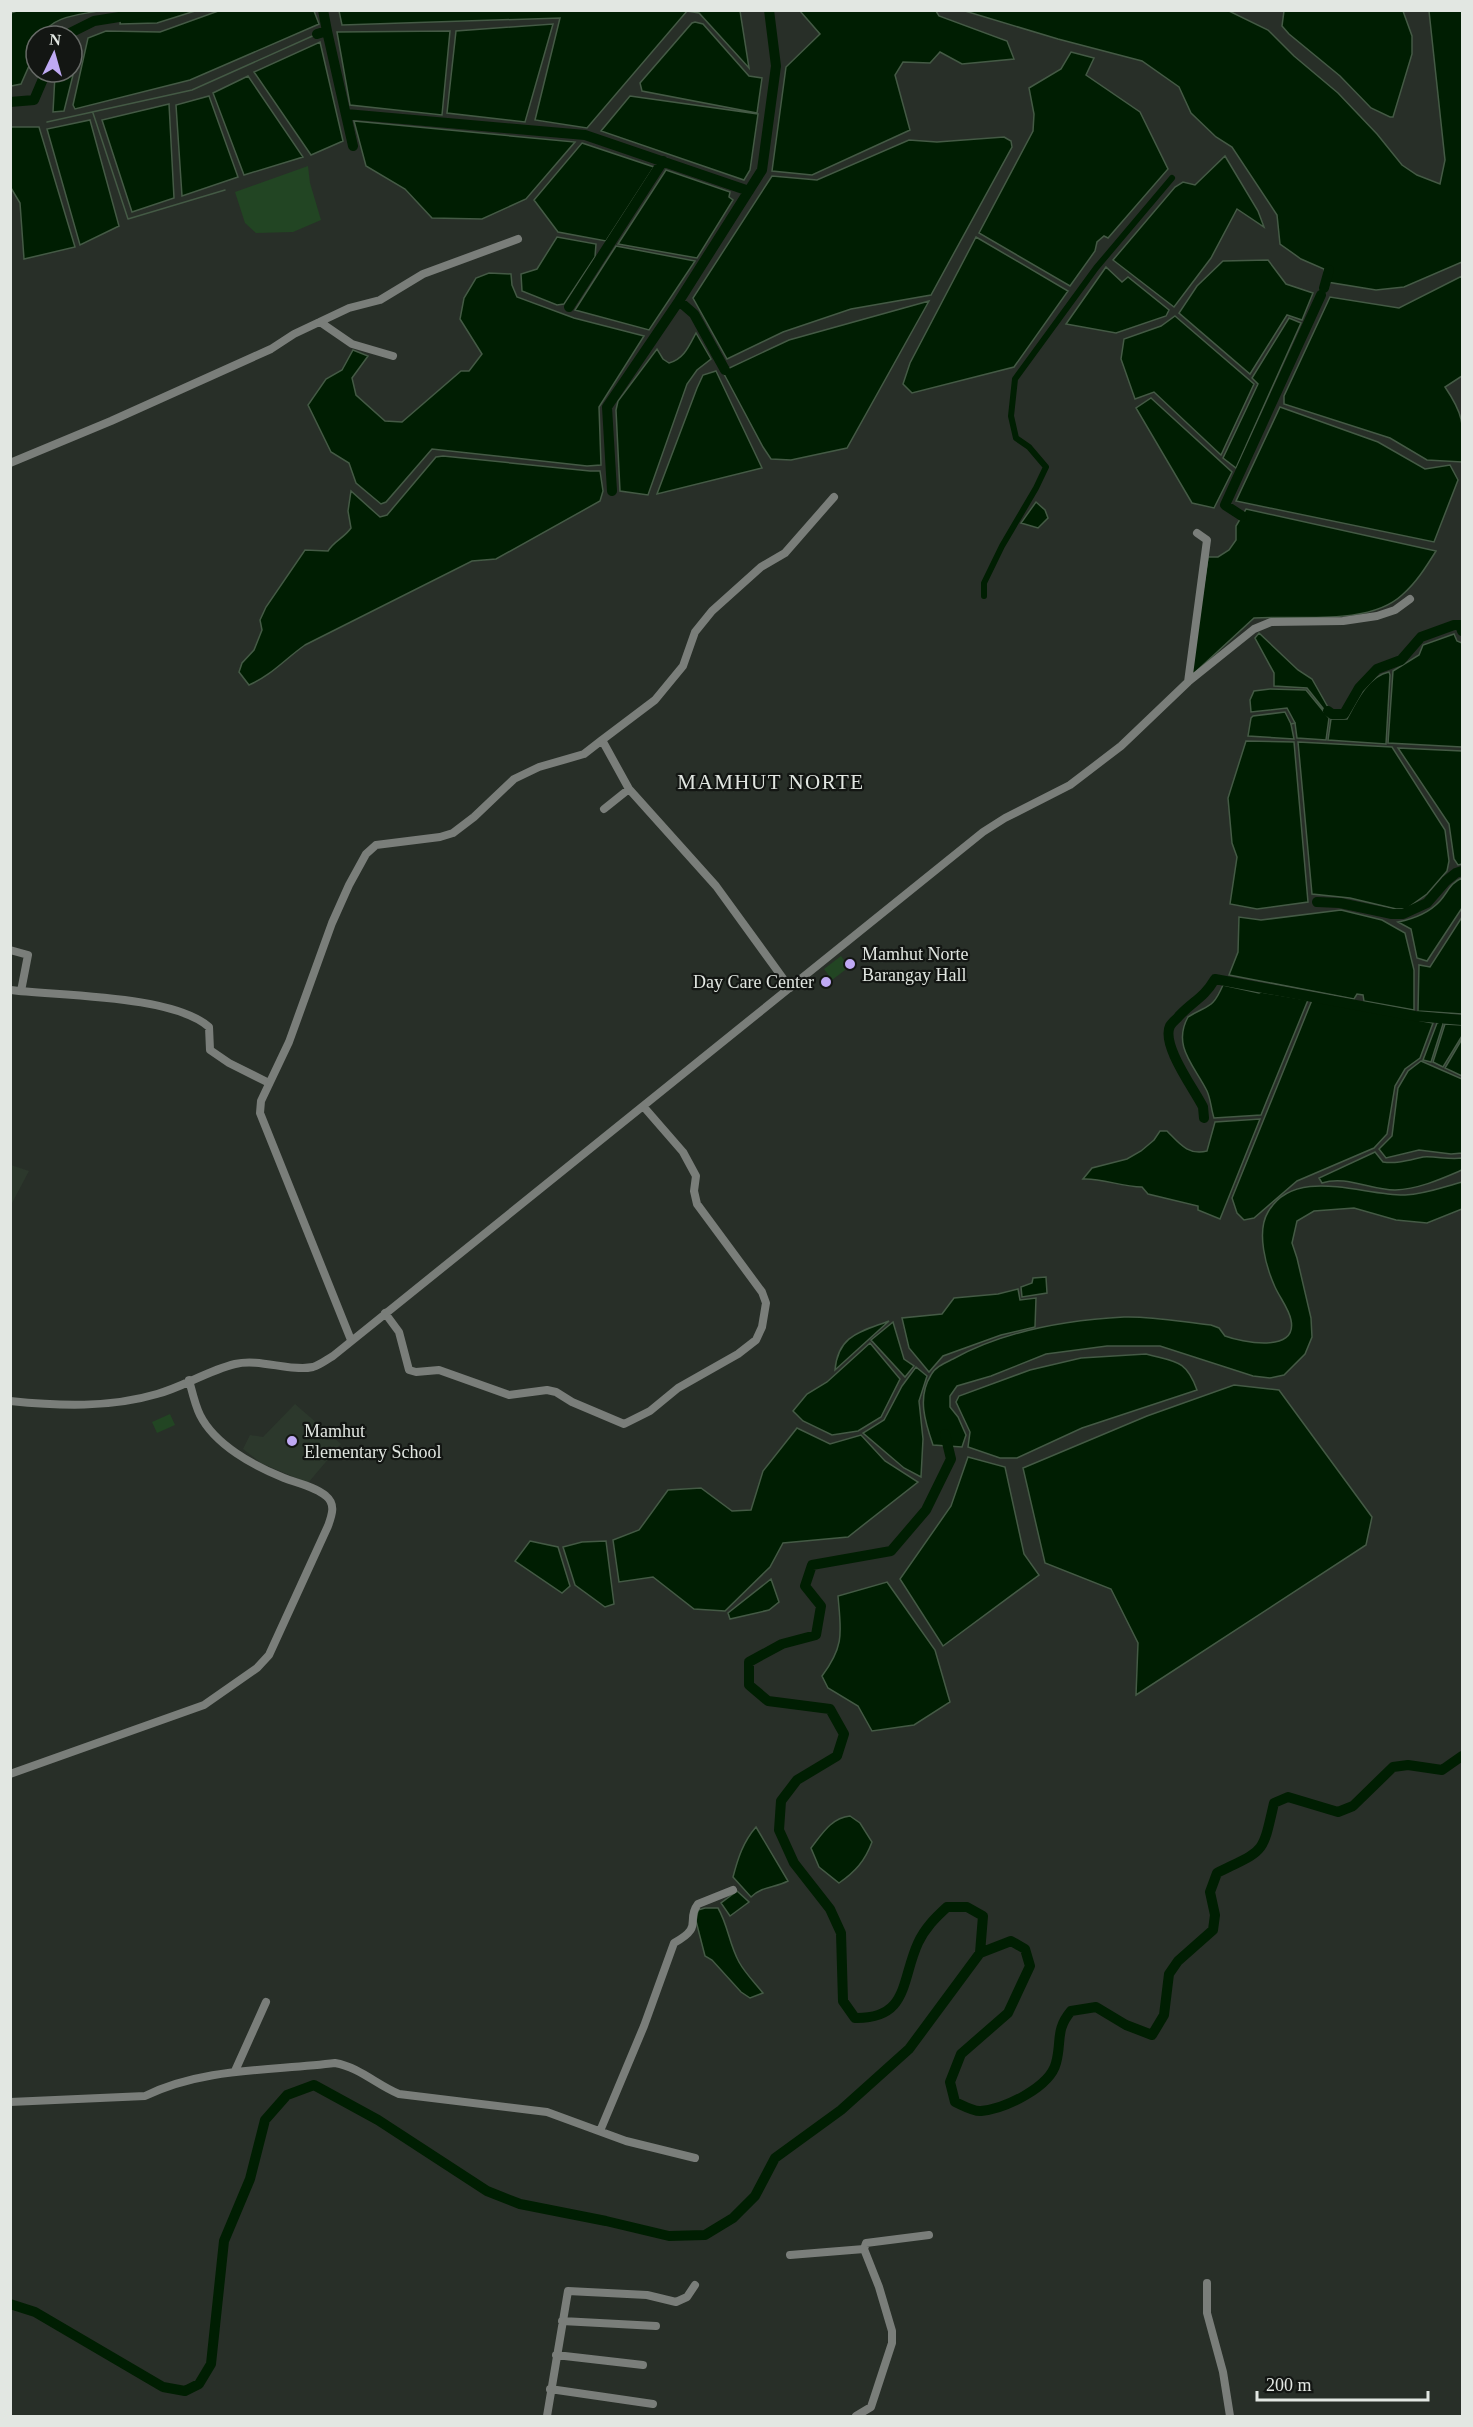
<svg xmlns="http://www.w3.org/2000/svg" width="1473" height="2427" viewBox="0 0 1473 2427" font-family="'Times New Roman',serif">
<style>
.built{fill:#2c382c}
.green{fill:#224523}
.water{fill:#001e02;stroke:#445a45;stroke-width:1.5}
.lines{fill:none;stroke-linecap:round;stroke-linejoin:round}
.stream{stroke:#445a45;stroke-width:1.5}
.canal{stroke:#001e02;stroke-width:6}
.river{stroke:#001e02;stroke-width:10}
.minor{stroke:#7a7e7a;stroke-width:8}
.poi-dot{fill:#bfa9f4;stroke:#131613;stroke-width:2}
.labels{text-anchor:middle;stroke-width:4.5;stroke-linejoin:round;paint-order:stroke}
.poi-label{font-size:18px;fill:#e2e7e2;stroke:#131613;text-anchor:start}
.quarter-label{font-size:21px;letter-spacing:1.5px;fill:#e2e7e2;stroke:#131613}
</style>
<rect width="100%" height="100%" fill="#282f28"/>
<path class="built" d="M11,1165L29,1171L11,1205L10,1165Z
M295,1404L341,1444L308,1483L261,1463L243,1449L250,1435L263,1437Z"/>
<path class="green" d="M308,166L310,183L321,220L293,232L256,233L245,223L235,192Z
M841,956L849,967L832,980L824,969Z
M170,1414L175,1425L157,1433L152,1422Z"/>
<path class="water" d="M221,10L314,11L319,24L190,80L75,109L73,105L88,38L106,31L160,32Z
M17,11V10L98,11C79,15 51,16 42,36H36V50L21,84L11,86V13Z
M121,11L126,10L195,11L157,23L120,24Z
M339,11H740L749,68L699,13L687,11L587,128L535,120L560,18L342,25Z
M800,11H936L939,16L1007,41L1014,59L962,64L940,52L930,63L903,62L895,75L910,130L812,175L772,171L786,67L820,34Z
M965,11H1229L1268,30L1294,56L1338,93L1377,134L1402,165L1417,175L1440,184L1445,160L1429,11H1462V262L1404,287L1376,290L1327,282L1324,269L1301,259L1280,244L1277,215L1232,147L1216,137L1191,113L1179,87L1142,61L1058,39Z
M1284,11H1403L1412,36V54L1393,117H1390L1371,108L1340,76L1289,34L1282,26Z
M695,22L703,24L749,76L762,78L757,113L642,91L640,83L692,23Z
M553,24L525,122L447,113L456,31Z
M450,31L442,115L350,105L337,32Z
M320,42L343,141L311,155L254,72Z
M1071,52L1094,58L1086,75L1140,112L1168,169L1108,238L1104,236L1097,242L1095,251L1070,286L979,233L1033,131L1034,114L1029,88L1061,69Z
M68,72L73,75L64,111L53,112L55,75Z
M248,76L303,157L244,175L213,93Z
M209,96L238,177L182,196L176,105Z
M630,96L758,114L750,170L744,180L601,131Z
M169,104L174,198L132,212L102,120Z
M90,120L119,226L80,245L47,129Z
M354,121L575,142L526,199L482,219L432,218L405,189L366,166Z
M11,127H39L75,247L24,259L20,203L11,188Z
M1004,137L1011,141L1012,147L931,295L851,309L783,332L727,359L693,298L772,176L817,180L909,140L937,142Z
M582,143L654,167L606,241L558,232L534,200Z
M1225,156L1258,211L1264,227L1237,209L1211,258L1174,307L1113,260L1175,187L1183,182L1195,185Z
M666,170L730,192L729,197L733,200L697,258L618,244Z
M557,237L596,244L595,257L564,304L557,305L522,291L521,274L537,269Z
M976,237L1068,291L1014,367L912,393L903,384L910,363Z
M616,246L695,261L649,330L575,310Z
M1268,260L1286,284L1313,293L1302,320L1287,315L1250,374L1179,313L1197,286L1223,261Z
M1106,267L1122,282L1128,277L1169,310L1166,316L1116,333L1066,324Z
M489,273L511,274L512,285L517,297L574,318L644,336L599,407L601,465L587,466L432,449L386,502L381,504L356,483L349,463L331,452L308,405L326,379L342,370L353,350L368,356L352,378L356,395L385,421L402,422L461,371H469L482,354L460,319L464,298L476,278Z
M1462,276V376L1445,387C1466,418 1463,426 1462,462L1427,460L1390,438L1284,404V396L1330,297L1399,308Z
M929,301L847,448L791,460L771,459L763,447L724,374L725,370L789,340Z
M1175,316L1254,384L1221,455L1154,392L1135,399L1121,359L1124,339L1161,326Z
M1289,318L1301,323L1236,468L1223,458L1258,384L1252,378Z
M696,333L711,359L697,370L687,384L648,495L620,491L616,410L618,401L657,349L663,359L669,363C684,359 689,346 696,333Z
M716,371L762,468L657,494L697,388L703,375Z
M1151,398L1232,472L1214,508L1192,503L1136,408Z
M1280,407L1378,442L1425,469L1450,465L1458,480L1434,542L1236,501Z
M443,456L590,471H600L603,491L600,501L496,559L472,561L305,645C285,659 272,675 249,685L239,672L242,663L254,650L262,630L260,620L266,607L305,550L328,551C334,541 344,538 351,528L348,511L351,491L380,517L387,515L436,457Z
M1036,502L1045,510L1048,518L1038,528L1021,523Z
M1246,509L1436,551C1426,567 1416,583 1402,595C1369,626 1297,615 1254,618L1190,677L1208,557H1218L1229,550L1236,540V526Z
M1259,633L1298,670L1312,679L1329,709L1326,712L1307,688L1274,686V673L1255,638Z
M1454,634L1457,641L1462,643V747L1388,743L1393,671L1419,655L1423,645Z
M1389,672L1390,675L1386,744L1328,740L1331,719H1347C1356,702 1368,676 1389,672Z
M1270,689L1306,690L1329,718L1326,740L1297,738L1295,723L1287,708L1251,712L1250,700L1254,691Z
M1285,712L1291,724L1294,739L1248,736L1251,718L1253,716Z
M1246,741L1294,742L1308,902L1257,909L1230,904L1237,857L1232,843L1228,798Z
M1298,742L1392,747L1445,830L1449,861L1447,871L1427,894L1406,909H1396L1350,898L1312,894Z
M1398,748L1462,751V864L1458,865L1454,859L1449,824Z
M1462,878V908L1427,961L1417,958L1411,929L1398,922C1413,919 1429,913 1440,901C1448,892 1450,883 1462,878Z
M1341,910L1382,920L1405,933L1414,970V1010L1364,1001L1363,995L1357,994L1354,999L1229,975L1238,952L1239,917L1261,920Z
M1462,917V1014L1418,1011L1419,965L1430,967Z
M1223,985L1259,993L1261,992L1308,1000L1261,1115L1214,1118C1211,1109 1211,1100 1207,1091C1194,1065 1172,1046 1188,1017C1209,1004 1212,1010 1223,985Z
M1312,1000L1433,1023L1420,1058L1405,1069L1395,1086L1387,1134L1374,1148L1297,1181L1254,1218L1244,1220L1237,1213L1232,1198Z
M1442,1021L1443,1024L1431,1062L1423,1060L1437,1023Z
M1445,1024L1462,1025V1036L1443,1067L1433,1062Z
M1462,1039V1076L1445,1068Z
M1421,1061L1462,1079V1153L1451,1154L1419,1150L1386,1158L1379,1149L1392,1136L1398,1088L1408,1071Z
M1260,1119L1220,1219L1198,1210V1206L1148,1194L1142,1187C1121,1187 1103,1178 1083,1179L1092,1168L1127,1159L1141,1151L1154,1140L1160,1131H1167C1179,1143 1188,1156 1207,1151L1215,1122Z
M1375,1152L1383,1162C1397,1164 1409,1160 1423,1157C1436,1156 1449,1160 1462,1158V1170C1441,1179 1419,1189 1395,1190C1370,1190 1346,1175 1322,1183L1319,1178Z
M1462,1182V1209L1427,1223L1396,1220L1354,1208L1314,1211L1297,1221L1292,1243L1297,1258L1311,1318L1312,1337L1305,1354L1284,1375L1270,1378L1253,1376L1160,1346H1107L1046,1354L991,1376L957,1386L950,1396V1407L958,1417L966,1435L962,1447L933,1445C925,1422 917,1397 931,1375C935,1367 945,1363 953,1359C1004,1331 1066,1320 1124,1317C1153,1316 1182,1322 1211,1325L1219,1328L1225,1336C1241,1342 1298,1354 1291,1320C1289,1309 1280,1298 1275,1287C1266,1267 1256,1232 1268,1212C1295,1165 1363,1196 1405,1195C1426,1194 1443,1187 1462,1182Z
M1046,1277L1047,1293L1022,1297L1021,1287L1032,1283L1033,1278Z
M1018,1289L1020,1300L1036,1298L1035,1327L1001,1335L943,1356L929,1372L909,1348L902,1318L942,1314L954,1298L998,1294Z
M889,1321L835,1370C838,1335 860,1332 889,1321Z
M893,1322L904,1359L914,1366L905,1377L871,1340Z
M870,1343L900,1379L881,1417L858,1431L832,1435L803,1421L793,1411L807,1394L827,1382Z
M1146,1354C1175,1362 1186,1359 1197,1390L1082,1428L1017,1458H1000L968,1447L970,1432L956,1402L959,1396L1030,1370L1081,1358Z
M916,1367L927,1376L919,1401L923,1439L921,1477L904,1468L863,1433L884,1420L902,1386Z
M1234,1385L1279,1390L1372,1517L1366,1545L1136,1695L1138,1643L1111,1589L1045,1563L1023,1468L1147,1416Z
M797,1428L830,1444L861,1435L885,1461L918,1482L848,1537L783,1543L770,1567L725,1611L694,1609L653,1577L619,1582L613,1540L639,1530L668,1490L701,1488L732,1511L751,1510L763,1471Z
M968,1457L1005,1467L1024,1554L1039,1575L943,1646L900,1579L951,1506Z
M530,1541L558,1547L570,1586L562,1593L515,1561Z
M606,1541L614,1604L605,1607L575,1585L563,1547L582,1542Z
M771,1579L779,1602L769,1610L730,1619L728,1613Z
M887,1582L935,1650L950,1702L914,1725L872,1731L858,1706L828,1688L822,1676C845,1645 841,1632 838,1596Z
M850,1816L860,1823L872,1842C865,1861 855,1872 839,1883L819,1867L811,1848C822,1834 831,1818 850,1816Z
M756,1827L788,1881C775,1888 762,1886 751,1897L733,1877C738,1858 743,1842 756,1827Z
M737,1891L749,1902L730,1916L721,1903Z
M705,1908H718C728,1925 729,1944 739,1962C745,1973 755,1983 763,1993L750,1998L741,1992L712,1960L705,1956L696,1921L698,1910Z"/>
<g class="lines">
<path class="stream" d="M93,113L128,219L225,190
M47,122L192,90L317,34
M1291,724L1295,723"/>
<path class="canal" d="M984,596V583L1002,546L1036,488L1046,467L1029,447L1016,438L1011,416L1015,379L1096,268L1172,178"/>
<path class="river" d="M327,31L353,146
M317,34L327,31L323,10
M64,36L94,21L163,10
M10,102L34,100L46,72
M346,114L585,135L749,191
M1324,288L1329,270
M679,301L694,314L725,370
M569,307L663,161
M612,491L607,407L679,301L762,170L776,66L769,10
M1242,516L1225,505L1321,295
M1328,711L1332,714H1344L1359,688L1377,669L1401,660L1421,637L1454,625H1460L1462,631
M1317,902L1340,903L1392,914H1403L1427,903L1446,881L1456,873L1462,871
M1204,1118L1203,1107C1194,1089 1161,1045 1170,1026C1172,1022 1177,1019 1179,1016C1194,1000 1203,999 1215,979L1415,1016L1462,1020
M980,1953L1011,1941L1025,1949L1030,1966L1008,2013L961,2054L950,2082L955,2102C962,2105 974,2112 981,2111C1005,2109 1050,2087 1056,2063C1062,2041 1055,2030 1071,2011L1096,2007L1126,2025L1152,2035L1164,2015L1169,1974L1178,1961L1213,1930L1215,1915L1210,1892L1217,1873C1265,1849 1262,1856 1274,1803L1288,1797L1338,1812L1353,1806L1393,1767L1408,1765L1442,1770L1462,1756
M10,2304L35,2312L163,2387L185,2391L199,2384L211,2364L224,2241L250,2179L265,2120L287,2095L314,2085L378,2120L487,2191L520,2204L606,2221L669,2236L705,2235L733,2218L755,2196L775,2158L841,2110L909,2049L980,1953L983,1916L967,1907H947C935,1918 925,1928 918,1943C901,1980 909,2019 855,2018L843,2001L841,1933L830,1909L794,1863L779,1830L781,1801L797,1780L837,1756L844,1734L830,1709L768,1701L749,1685V1662L782,1644L816,1635L821,1606L805,1586L812,1565L891,1551L926,1510L951,1459L945,1434"/>
<path class="minor" d="M320,322L352,344L393,356
M10,463L111,421L271,349L294,334L349,308L380,300L423,274L518,239
M1188,682L1207,540L1197,533
M604,809L629,789
M10,950L28,955L21,991
M790,988L716,886L629,789L602,740L655,700L683,666L695,632L712,611L761,567L785,553L834,497
M10,990C60,996 173,995 209,1027L210,1050L229,1063L269,1083
M385,1313L399,1332L409,1370L416,1372L439,1370L509,1395L547,1390L556,1392L572,1402L624,1424L650,1411L678,1388L738,1354L756,1340L762,1327L766,1303L762,1292L697,1204L694,1191L696,1176L683,1152L643,1106
M351,1340L260,1113L261,1101L289,1042L332,923L349,885L366,854L376,845L440,837L453,833L474,817L514,779L539,767L584,754L602,740
M10,1401C59,1406 110,1408 157,1394C183,1387 207,1371 235,1364C260,1358 290,1372 313,1367C320,1365 326,1360 333,1356L983,832L1005,818L1070,785L1121,746L1188,682L1254,629L1271,622L1343,621L1377,616L1395,610L1410,599
M10,1774L204,1705L257,1668L269,1655L328,1526C332,1515 336,1504 326,1496C316,1487 297,1483 284,1478C254,1466 215,1445 200,1415C195,1405 192,1391 189,1380
M235,2071L266,2002
M10,2102L145,2096C204,2067 272,2071 335,2063C359,2067 377,2085 399,2094L547,2112L626,2141L695,2158
M600,2131L644,2026L674,1943C705,1926 685,1921 698,1904L733,1890
M790,2255L864,2249
M1207,2283V2313L1223,2372L1230,2416
M562,2321L656,2326
M556,2355L643,2365
M550,2389L653,2404
M547,2416L568,2291L647,2295L676,2302L687,2297L695,2285
M856,2416L871,2407L892,2343V2331L879,2287L864,2249L866,2243L929,2235"/>
</g>
<g class="poi-dot">
<circle cx="850" cy="964" r="6"/>
<circle cx="826" cy="982" r="6"/>
<circle cx="292" cy="1441" r="6"/>
</g>
<g class="labels">
<g class="poi-label">
<text x="862" y="960">Mamhut Norte<tspan x="862" dy="21">Barangay Hall</tspan></text>
<text x="814" y="988" text-anchor="end">Day Care Center</text>
<text x="304" y="1437">Mamhut<tspan x="304" dy="21">Elementary School</tspan></text>
</g>
<g class="quarter-label">
<text x="771" y="789">MAMHUT NORTE</text>
</g>
</g>
<rect width="1473" height="2427" fill="none" stroke="#e2e7e2" stroke-width="24"/>
<g transform="translate(54 54) rotate(5)"><circle r="28" fill="#131613" stroke="#666a66" stroke-width="1.5"/>
<path d="M0-4.5L10 22L0 15L-10 22Z" fill="#bfa9f4"/>
<text y="-9" font-size="16" font-weight="bold" text-anchor="middle" fill="#e2e7e2">N</text>
</g>
<path d="M1257 2391v9h171v-9" fill="none" stroke="#e2e7e2" stroke-width="3"/>
<text x="1266" y="2391" font-size="18" fill="#e2e7e2" stroke="#131613" stroke-width="4.5" paint-order="stroke">200 m</text>
</svg>
